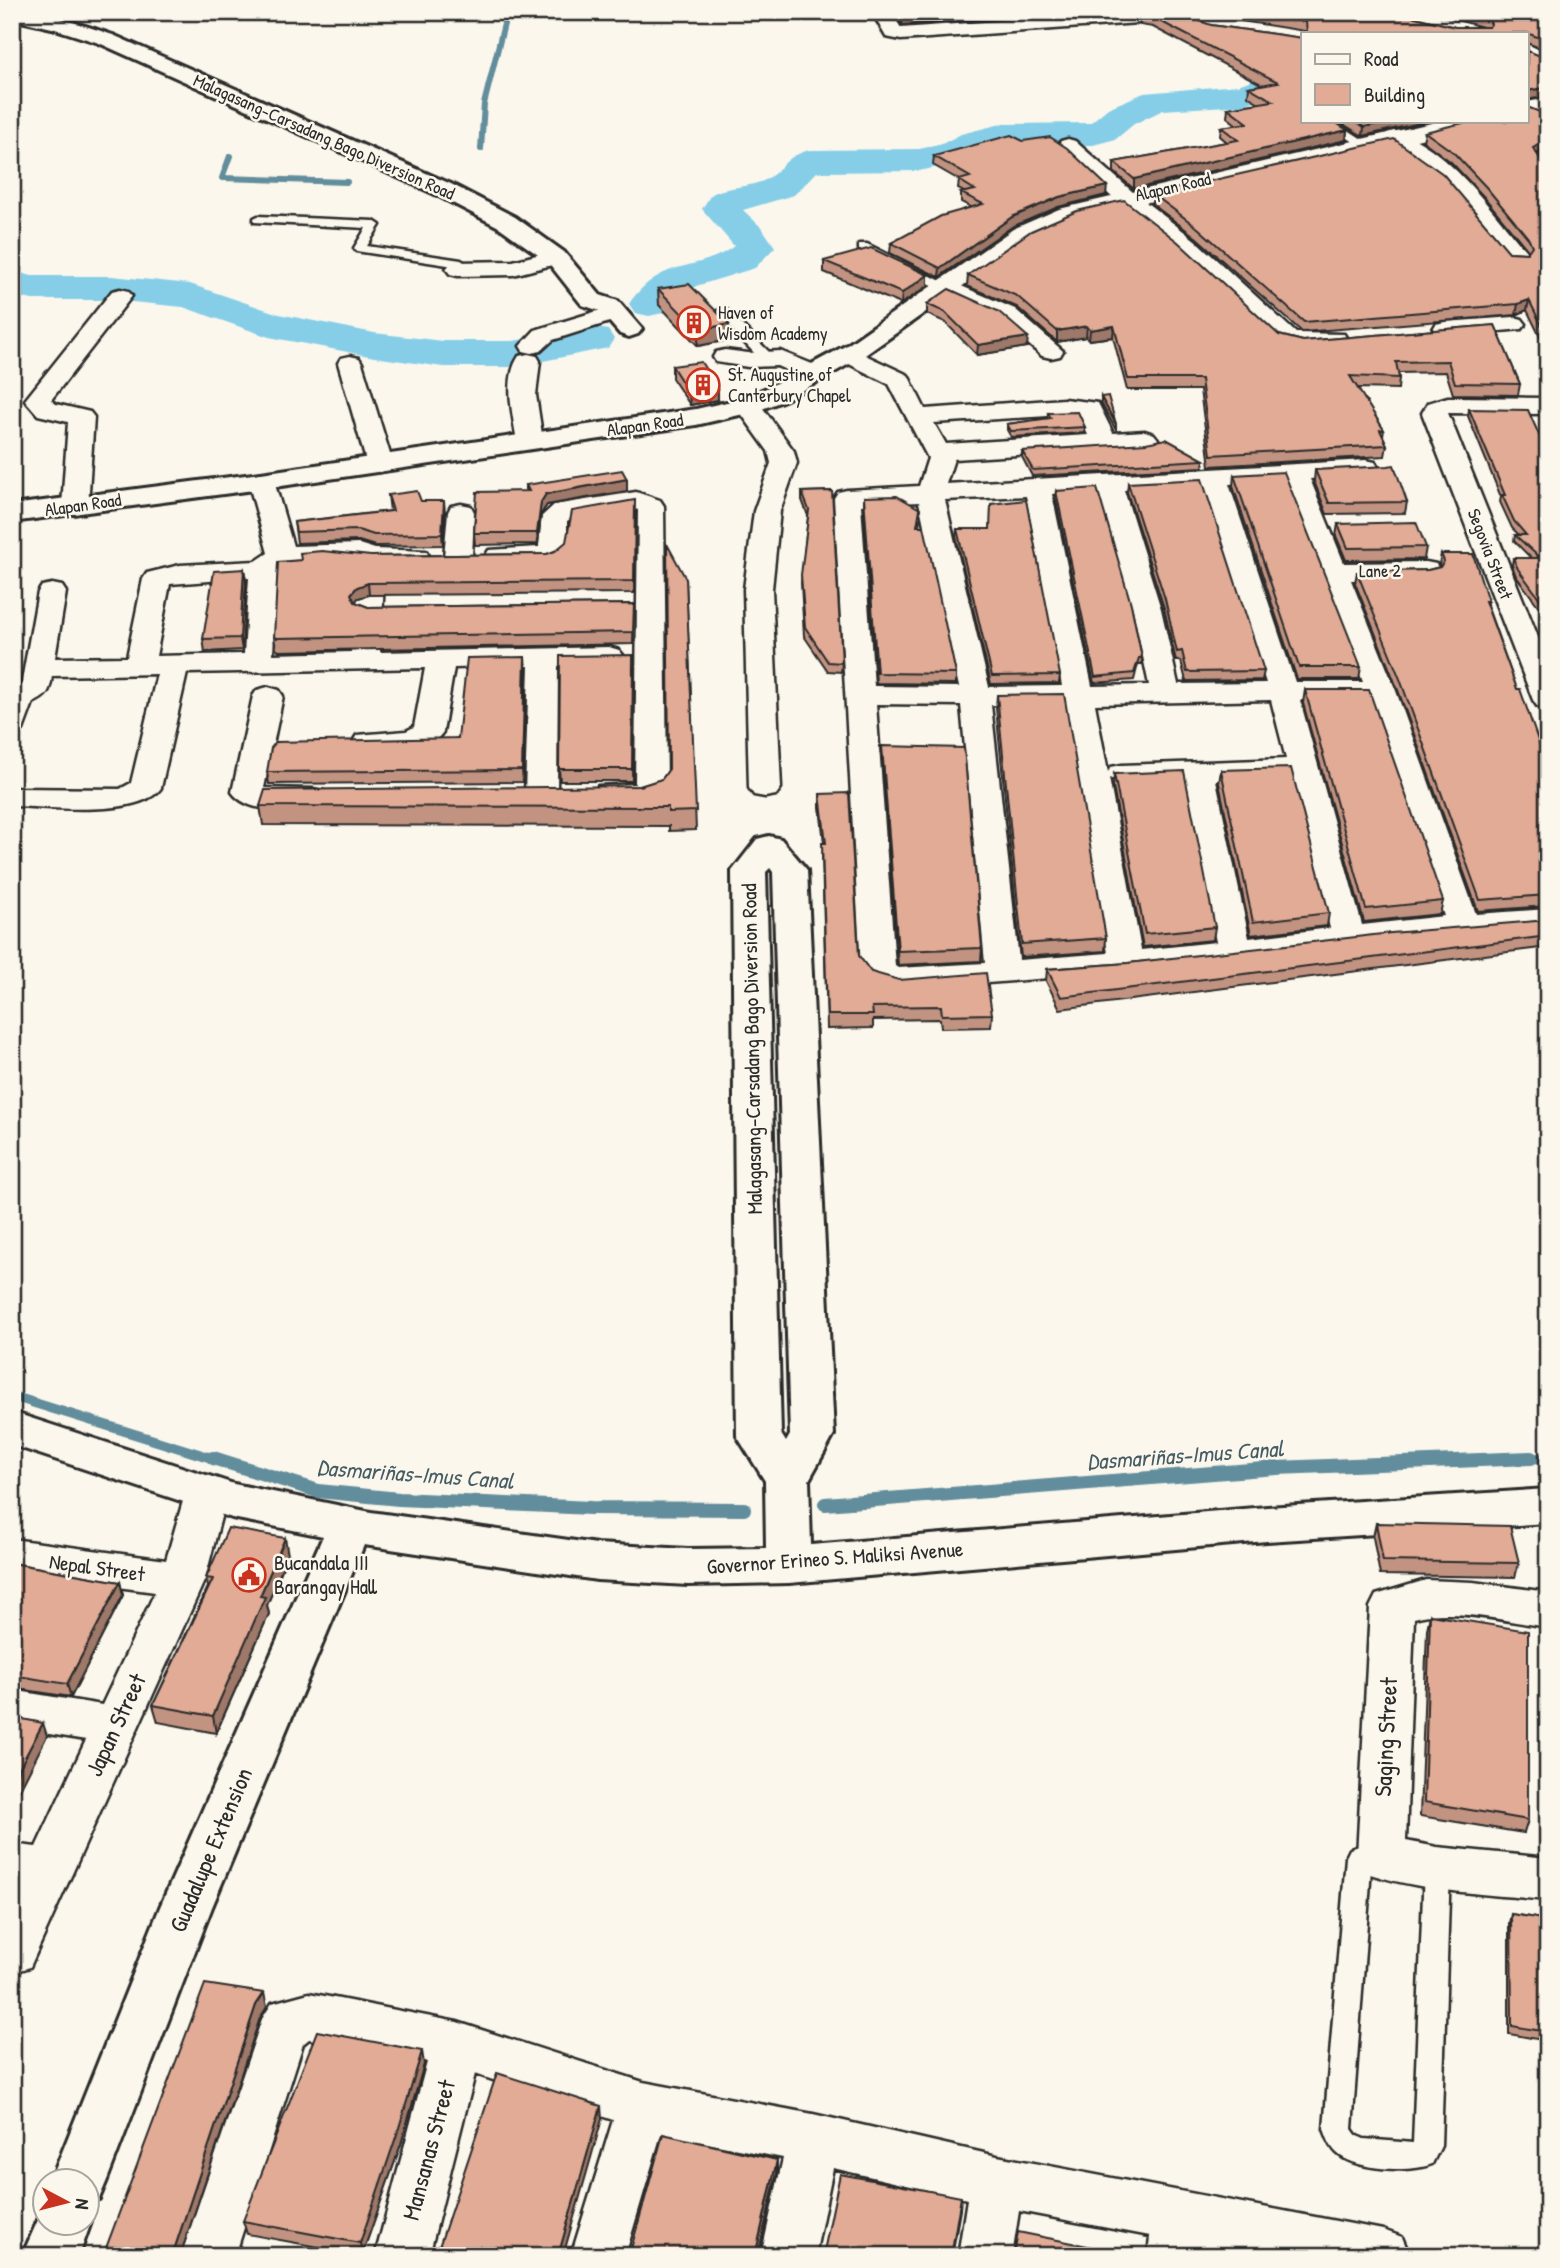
<svg xmlns="http://www.w3.org/2000/svg" width="1560" height="2268" viewBox="0 0 1560 2268" font-family="'Patrick Hand',sans-serif">
<style>
.lines{fill:none;stroke-linecap:round;stroke-linejoin:round}
.stream-far2{stroke:#628d9c;stroke-width:6}
.stream-far1{stroke:#628d9c;stroke-width:10}
.stream{stroke:#628d9c;stroke-width:14}
.river{fill:#86cee8;fill-rule:evenodd}
.lane-casing{stroke:#2b2b2b;stroke-width:5}
.street-casing{stroke:#2b2b2b;stroke-width:5}
.secondary-casing{stroke:#2b2b2b;stroke-width:6}
.lane{fill:#fbf7ec;fill-rule:evenodd}
.street{fill:#fbf7ec;fill-rule:evenodd}
.secondary{fill:#fbf7ec;fill-rule:evenodd}
.wall{fill:#c29381;stroke:#2b2b2b;stroke-width:2}
.shaded-wall{fill:#9e7869;stroke:#2b2b2b;stroke-width:2}
.building{fill:#e1ab96;stroke:#2b2b2b;stroke-width:2}
.labels{text-anchor:middle;stroke-width:5;stroke-linejoin:round;paint-order:stroke}
.far-street-label{font-size:18px;fill:#2b2b2b;stroke:#fbf7ec}
.far-poi-label{font-size:18px;fill:#2b2b2b;stroke:#fbf7ec;text-anchor:start}
.street-label{font-size:21px;fill:#2b2b2b;stroke:#fbf7ec}
.poi-label{font-size:21px;fill:#2b2b2b;stroke:#fbf7ec;text-anchor:start}
.water-label{font-size:23px;font-style:italic;fill:#465c64;stroke:#fbf7ec}
.near-street-label{font-size:24px;fill:#2b2b2b;stroke:#fbf7ec}
</style>
<rect width="100%" height="100%" fill="#fbf7ec"/>
<filter id="ink" filterUnits="userSpaceOnUse"><feTurbulence type="fractalNoise" baseFrequency=".0143" numOctaves="2"/><feDisplacementMap in="SourceGraphic" scale="14" xChannelSelector="R" yChannelSelector="G"/><feConvolveMatrix kernelMatrix="1 2 1 2 8 2 1 2 1" color-interpolation-filters="sRGB"/></filter>
<g filter="url(#ink)">
<g class="lines">
<path class="stream-far2" d="M481,149L484,104L507,12
M230,156L222,178L347,182"/>
<path class="stream-far1" d="M12,1396L218,1460
M1449,1460L1548,1458"/>
<path class="stream" d="M213,1458L318,1491L399,1499L591,1508L744,1509
M825,1504L1276,1468L1531,1458"/>
<path class="river" d="M1303,61V83L1243,105L1163,110L1134,124L1116,139L1093,145L1002,146L987,150L966,161L919,171L817,172L794,195L743,210L762,228L775,247L755,268L696,286L663,313L649,316L635,313L629,304C663,255 697,274 734,246L702,209C705,205 708,198 711,195C723,186 750,188 765,180C785,169 782,157 810,150L919,149L942,144L961,134L1001,124L1090,123L1108,108L1144,93L1238,85Z
M12,271L32,276H112L190,284L279,314L374,333L443,341H513L593,327L608,330L614,339L608,348L513,367H443L374,357L269,337L183,307L112,300H32L12,295Z"/>
<defs>
<path id="lane" d="M1322,121H1334L1370,144L1360,146Z
M1548,150V173L1544,172L1534,158Z
M258,216L374,221L380,225L367,246L461,260L467,264L462,272H454V266L356,251L354,248L366,228L254,222V218Z
M859,244H867L951,286L941,289L859,250Z
M722,308L726,309L772,355V361H762L718,315L716,312Z
M1359,1846H1380L1389,1849L1393,1857L1389,1865L1371,1868L1352,2129L1357,2136L1364,2139L1413,2143L1424,1868L1428,1860L1437,1857L1446,1860L1450,1868L1441,2146L1432,2164C1411,2173 1354,2170 1337,2153C1330,2147 1327,2137 1324,2129L1346,1857L1350,1849Z"/>
<path id="street" d="M872,12H891L901,28L1125,12L1191,14L1181,20L901,40L886,37Z
M1527,44L1548,54V68L1527,58Z
M1394,131C1445,143 1492,212 1525,250L1528,255L1525,260H1509L1443,182L1429,169L1387,141L1383,137L1387,133Z
M1068,139L1075,141L1134,193L1195,240L1296,333L1344,334L1347,339L1344,344L1301,349L1278,343L1179,250L1118,203L1061,149L1057,145L1061,141Z
M556,250L564,252L567,257L564,262L513,275L458,276L450,274L446,269L450,264L458,262L513,261Z
M945,279L1015,309L1063,351L1060,356L1051,358L1042,356L999,319L937,291L933,286L937,281Z
M120,289L128,291L132,296L51,400L56,404L90,412L94,417L88,506L84,512L75,514L66,512L62,506L68,422L38,415L25,400L112,291Z
M614,306L622,308L626,313L622,318L553,340L541,351L532,353L523,351L520,346L535,330Z
M1514,317L1522,319L1526,324L1522,329L1445,336L1436,334L1433,329L1436,324L1445,322Z
M848,347L908,375L925,409L1064,399L1098,403L1113,433L1145,431L1154,434L1158,439L1154,444L1145,447L954,459L946,484L1366,460L1375,462L1379,468L1375,474L1310,479L1344,563L1426,562L1436,564L1440,570L1436,576L1426,578L1351,580L1396,691L1476,914L1548,909V929L1389,942L1126,972L898,990L873,983L861,969L834,498L838,492L847,490L919,486L928,458L889,384L839,359L836,354L839,349ZM1064,415H1079L1088,435L946,444L934,423ZM1284,481L1363,682H1295L1229,484ZM1203,485L1266,683L1178,684L1161,609L1124,490ZM1098,491L1133,609L1149,685L1092,686L1052,494ZM1026,496L1062,686L989,687L945,500ZM919,502L959,687L874,686L861,505ZM1271,700L1286,759L1122,765L1111,767L1108,772L1095,704ZM1300,700H1369L1444,916L1362,925ZM876,704L961,705L985,963L898,968L895,966ZM1056,704H1065L1108,953L1019,960L991,705ZM1109,778L1122,783L1185,781L1216,942L1141,950ZM1291,778L1330,928L1249,938L1216,780Z
M725,350L748,353L780,351L822,368L825,373L822,378L813,380L804,378L777,366L748,367L716,362L713,357L716,352Z
M528,354L537,356L540,361L536,395L543,441L539,446L530,449L521,446L517,441C513,416 503,379 519,356Z
M350,356L359,358L362,363L393,464L389,470L380,472L371,470L367,464L338,363L341,358Z
M748,397L757,400L794,451L797,463L780,511L772,589L781,788L776,795L765,797L754,795L749,788L744,589L754,511L771,463L768,451L735,405L739,400Z
M1448,397L1548,398V414L1448,413L1548,662V709L1537,706L1533,700L1422,413L1428,403Z
M261,473L270,475L274,481L293,546L359,544L375,549L426,551L430,557L426,563L385,565L380,652L609,647L619,650L624,656L619,662L558,666L557,794L552,801L541,803L530,801L525,794L529,666L454,668L443,732C427,755 381,753 357,747L353,741L357,735L406,731L414,727L425,668L187,673L161,788C140,818 47,807 12,806V788L120,789L131,783L157,674L52,676C50,691 48,696 33,703L23,730L12,733V690L21,686L38,592L42,586L52,584L62,586L66,592L55,658L127,657L143,579L147,573L180,565L256,561L268,553L248,481L252,475ZM358,561L351,652L273,654L277,572L289,563ZM249,578L244,654L156,656L170,584Z
M636,492L660,500L664,506L667,788C653,808 619,805 598,800L593,793L598,786L635,784L638,510L633,508L572,518L567,521V550L557,561L499,564L489,562L485,556L489,550L539,547L540,518L554,505Z
M461,504L471,506L474,512L472,557L468,563L458,565L448,563L444,557L448,512L451,506Z
M268,687L279,690L283,696L264,788L313,789L324,791L329,798L324,805C299,811 249,816 232,792L253,696L257,690Z
M206,1478L221,1483L227,1494L205,1579L30,1967L12,1973V1897L17,1887L12,1886V1844L36,1847L86,1740L12,1728V1690L102,1705L155,1592L12,1573V1539L166,1560L185,1494L191,1483Z
M1426,1580L1473,1582L1548,1592V1627C1508,1622 1452,1607 1414,1618L1406,1841L1437,1847L1548,1858V1900C1487,1894 1422,1892 1364,1872L1357,1857L1370,1607L1376,1595Z
M309,1993L457,2022L643,2082L813,2114L997,2156L1383,2230L1402,2237L1410,2256H1248L1203,2247L1202,2256H1148L1150,2236L1019,2211L1012,2256H958L967,2199L833,2168L815,2256H761L783,2158L661,2134L625,2256H571L613,2120L475,2074L429,2256H375L427,2062L309,2039L303,2044L235,2256H181L262,2019L272,2003Z"/>
<path id="secondary" d="M12,12C48,12 79,24 113,35L451,184L515,217L564,252L600,295L618,301L642,329L638,334L629,337L620,334L600,311L582,305L548,262L499,227L435,194L99,43L52,28L12,19Z
M1548,98V110L1527,114V102Z
M1440,121H1479L1476,126L1468,128L1075,219L1029,239L865,355L787,399L757,411L696,425L261,489L12,522V505L261,473L696,409L740,399L769,387L847,345L1013,229L1059,209Z
M769,836L781,839L807,870L834,1435L809,1480L811,1545L1267,1507L1548,1489V1523L1267,1541L789,1583L688,1585L597,1580L364,1545L212,1907L107,2180L99,2199L88,2203V2180H51L160,1907L323,1536L232,1518L12,1445V1412L234,1484L371,1512L597,1544L688,1549L766,1548L765,1481L737,1436L732,871L757,839ZM770,868L773,872L790,1435L786,1442L781,1434L766,872Z
M46,2202V2222H88V2213L91,2222L79,2256H22Z"/>
</defs>
<use href="#lane" class="lane-casing"/>
<use href="#street" class="street-casing"/>
<use href="#secondary" class="secondary-casing"/>
<use href="#lane" class="lane"/>
<use href="#street" class="street"/>
<use href="#secondary" class="secondary"/>
</g>
<path class="wall" d="M894,12H1085L902,25Z
M1201,12H1395L1455,27H1483L1427,12H1548V51L1527,43L1528,51L1548,96L1527,100V107L1537,154L1544,164L1548,165V353L1527,310L1516,315L1302,332L1197,238L1152,204L1153,194L1509,252L1527,253L1528,251L1527,249L1484,197L1451,162L1423,141L1425,132L1527,121V33H1305V31L1215,17Z
M1141,16L1211,25L1303,38V121L1347,130L1346,140L1134,189L1114,172V162L1227,142L1220,136L1221,127L1237,125L1227,117L1228,108L1259,103L1248,96L1249,87L1263,85L1153,27L1140,25Z
M1338,121H1429L1363,136Z
M934,156L1106,195L1058,207L1012,227L939,277L890,253L891,243L971,207L961,202V193L964,192L958,189L959,180L933,165Z
M824,261L928,275V286L901,304L824,272Z
M968,275L1279,335L1303,341L1495,325L1520,384L1518,395L1453,394L1446,372L1398,373L1399,378L1398,389L1357,388L1384,430L1383,436L1387,445L1385,456L1210,466L1200,390H1127L1113,337L1089,340L1086,337L1057,342L1017,307L967,286Z
M658,289L729,324V340L698,346L659,305Z
M927,304L1027,347L977,355L945,322L927,314Z
M672,366L718,400L690,405L672,378Z
M1101,397L1116,424V430L1101,403Z
M1469,409L1548,455V619L1516,576L1512,565L1513,558H1531L1514,541L1515,535H1519L1512,528L1500,502L1501,497L1468,416Z
M1048,413L1085,427L1084,433L1011,437L1007,430V424L1047,419Z
M1022,451L1204,460L1203,467L1032,476L1022,457Z
M1315,470L1407,502L1405,513L1327,514L1314,481Z
M1234,475L1361,667L1359,679H1297L1233,486Z
M1128,483L1264,671L1262,680L1186,681L1181,661H1176L1164,608L1127,492Z
M526,485L627,491L547,505L541,514L538,544L475,545L474,533L526,491Z
M832,491L842,663L841,672L828,671L804,636L801,583L808,516L802,500V492Z
M1056,491L1142,658V664H1138L1134,680L1094,683L1055,496Z
M388,495L421,501L445,512L443,545L375,546L359,541L297,543L294,522L390,511Z
M864,497L920,519L919,526L956,674V684L876,683L864,507Z
M635,512L634,593L369,595L358,598L355,602L368,607L634,604L633,644L279,651L276,649L274,637L371,556L547,554L555,551Z
M1338,524L1426,547L1424,559L1346,560L1336,536Z
M957,529H990L1060,675L1059,683L991,684L956,537Z
M1441,554L1488,601L1487,605L1517,689L1548,769V906L1478,911L1398,690L1355,583L1357,572L1428,570L1440,567L1439,564Z
M244,569L246,581L242,650L205,652L203,639Z
M686,579L696,830L669,831V826L263,825L260,806L640,786L662,779L669,769Z
M633,668L632,781H560L559,769Z
M526,670L523,782L269,784L267,772L458,738Z
M1305,690L1443,901L1440,914L1364,922L1303,703Z
M997,695L1106,938L1105,951L1021,957L996,708Z
M882,746L982,948L981,961L898,965L882,759Z
M1221,770L1329,913L1327,926L1251,935L1219,783Z
M1114,774L1215,927L1213,940L1143,947L1113,787Z
M820,794L859,956L871,972L992,1014L991,1027L941,1028L940,1019L873,1020V1028L827,1029L822,856L824,843L820,807Z
M1548,920V947L1060,1009L1046,981L1047,969L1128,963Z
M1376,1523L1519,1563L1515,1577L1380,1575L1373,1537Z
M288,1555L267,1605L269,1614L216,1733L158,1722L153,1705L208,1587L206,1578Z
M12,1563L120,1582L123,1595L71,1697L12,1688Z
M1430,1615L1528,1820L1524,1833L1420,1816L1427,1629Z
M1511,1914L1548,1920V2041L1509,2034V1923Z
M424,2064L401,2144L362,2255L247,2234L243,2221Z"/>
<path class="shaded-wall" d="M960,12H1085L902,25L903,16Z
M1548,87V96L1527,100V91Z
M1390,121H1429L1363,136L1364,127Z
M1347,130L1346,140L1134,189V179Z
M1548,139V148L1531,157L1533,148Z
M1107,186L1106,195L1058,207L1012,227L939,277L940,268L1012,217L1059,197Z
M928,275V286L901,304L902,293Z
M1529,300L1527,310L1516,315L1518,304Z
M729,324V340L698,346V330Z
M1087,326L1086,337L1057,342V331Z
M1114,326L1113,337L1089,340L1090,330Z
M1028,337L1027,347L977,355L978,345Z
M718,389V400L690,405L689,393Z
M627,479V491L547,505L541,514L538,544L537,533L541,502L546,494Z
M444,501L445,512L443,545L442,534Z
M244,569L246,581L242,650L240,638Z
M368,583L369,595L358,598L353,606L351,594L357,587Z
M525,657L526,670L523,782L522,770Z
M285,1538L288,1555L267,1605L269,1614L216,1733L213,1716L260,1596Z
M120,1582L123,1595L71,1697L67,1684Z
M43,1723L47,1736L18,1793L19,1798L12,1813V1782Z
M264,1993L267,2007L260,2018L180,2256H172L256,2005Z
M422,2051L424,2064L401,2144L362,2255L360,2243Z
M601,2106L602,2119L563,2256H558Z
M777,2160V2173L758,2256H755Z
M961,2197L960,2210L952,2256H951Z"/>
<path class="building" d="M900,12H960L903,16Z
M1240,12H1395L1455,27H1489L1491,24L1488,18L1463,12H1548V41L1527,33H1307L1306,22Z
M1180,14L1211,25L1303,38V121H1333L1347,130L1134,179L1114,162L1238,140L1221,127L1248,123L1228,108L1273,101L1249,87L1278,82L1154,18L1141,16Z
M1527,37L1528,51L1548,59V87L1527,91Z
M1527,94V107L1548,115V139L1533,148L1544,164L1548,165V338L1529,300L1518,304L1304,322L1198,228L1153,194L1394,139L1443,174L1509,252L1527,253L1532,246L1529,239L1486,187L1453,152L1425,132L1471,121H1527Z
M1355,121H1390L1364,127Z
M1011,135L1023,141L1050,137L1067,148L1107,186L1059,197L1012,217L940,268L891,243L941,216L983,204L961,193L975,190L959,180L970,177L934,156Z
M1124,200L1178,242L1279,335L1303,341L1495,325L1520,384L1455,383L1448,361L1396,362L1399,378L1350,376L1384,430H1380L1387,445L1211,455L1201,379H1128L1114,326L1090,330L1087,326L1057,331L1017,296L968,275L1031,231L1077,211Z
M871,248L928,275L902,293L824,261Z
M689,284L729,324L698,330L658,289Z
M949,289L998,311L1028,337L978,345L945,312L927,304Z
M701,362L718,389L689,393L672,366Z
M1108,396L1116,424L1101,397Z
M1469,409L1528,410L1548,455V610L1518,569L1513,558H1540L1515,535H1526L1514,521L1502,495H1505Z
M1078,412L1085,427L1011,431L1007,424L1051,418L1048,413Z
M1166,439L1204,460L1033,470L1022,451L1146,443Z
M1394,465L1407,502L1329,503L1315,470L1388,466Z
M622,470L627,479L546,494L541,502L537,533H474L477,492L529,491L526,485Z
M1284,472L1361,667H1299L1234,475Z
M1202,479L1264,671L1187,672L1182,651L1177,652L1165,599L1128,483Z
M1097,488L1131,604L1142,658H1139L1134,673L1095,677L1056,491Z
M417,491L421,501H444L442,534L374,535L358,530L296,532L294,522L393,511L388,495Z
M832,491L842,663L828,662L805,627L801,575L809,510L802,492Z
M897,496L920,509L917,526H924L956,674L877,673L864,497Z
M635,500L634,581L368,583L357,587L351,594L355,602L368,607L634,604L633,632L277,638L274,637L278,562L301,560L300,553L322,551L371,556L547,554L555,551L566,542L572,511Z
M1026,500L1060,675L992,676L957,529H990L991,504Z
M1416,522L1426,547L1348,548L1338,524Z
M667,544L686,579L696,811L668,812V807L260,806L265,790L640,786L662,779L669,769Z
M1441,554H1473L1488,601H1485L1517,689H1520L1548,769V895L1480,900L1400,679L1357,572L1428,570L1440,567L1444,561Z
M244,569L240,638L203,639L214,571Z
M633,655L632,769H559L560,656Z
M525,657L522,770L267,772L271,748L276,742L458,738L467,658Z
M1305,690H1369L1443,901L1366,909Z
M1064,694L1106,938L1022,944L997,695Z
M882,746L964,748L982,948L898,951Z
M1291,768L1329,913L1253,922L1221,770Z
M1184,771L1215,927L1145,934L1114,774Z
M849,793L859,956L871,972L899,980L986,973L992,1014L942,1015L941,1006L872,1007L873,1015H827L822,843H826L820,794Z
M1548,920V936L1061,997L1047,969L1128,963L1391,933Z
M1376,1523L1510,1526L1519,1563L1383,1561Z
M228,1528L285,1538L260,1596L265,1597L213,1716L153,1705L213,1579L206,1578Z
M12,1563L120,1582L67,1684L12,1675Z
M1430,1615L1528,1631V1820L1424,1802Z
M12,1717L43,1723L12,1782Z
M1511,1914L1548,1920V2032L1512,2026Z
M205,1984L264,1993L256,2005L172,2256H103Z
M317,2031L422,2051L398,2131L360,2243L243,2221Z
M497,2073L601,2106L558,2256H436Z
M663,2134L777,2160L755,2256H629Z
M840,2174L961,2197L951,2256H823Z
M1018,2232L1137,2256H1014Z"/>
</g>
<defs>
<symbol id="building-ring" viewBox="-11 -11 22 22"><circle r="9.5" fill="#fbf7ec" stroke="#c8321e" stroke-width="1.5"/><path d="M-4-6H4V6H1V3H-1V6H-4ZM-2.5-4.3h1.7v1.8h-1.7ZM.8-4.3h1.7v1.8H.8ZM-2.5-1h1.7V.8h-1.7ZM.8-1h1.7V.8H.8Z" fill="#c8321e"/></symbol>
<symbol id="civic-ring" viewBox="-11 -11 22 22"><circle r="9.5" fill="#fbf7ec" stroke="#c8321e" stroke-width="1.5"/><path d="M-.6-6.5H3V-4.5H.6V-3L4-1V1h2V6H-6V1h2V-1L-.6-3ZM-1.2 2.5V6h2.4V2.5Z" fill="#c8321e"/></symbol>
</defs>
<g fill-rule="evenodd">
<use href="#building-ring" x="675" y="304" width="38" height="38"/>
<use href="#building-ring" x="684" y="366" width="38" height="38"/>
<use href="#civic-ring" x="230" y="1556" width="38" height="38"/>
</g>
<g class="labels">
<g class="far-street-label">
<text transform="translate(324 137) rotate(24)" y="6">Malagasang-Carsadang Bago Diversion Road</text>
<text transform="translate(1173 187) rotate(-13)" y="6">Alapan Road</text>
<text transform="translate(645 425) rotate(-8)" y="6">Alapan Road</text>
<text transform="translate(83 505) rotate(-8)" y="6">Alapan Road</text>
<text transform="translate(1490 554) rotate(69)" y="6">Segovia Street</text>
<text transform="translate(1380 571) rotate(-1)" y="6">Lane 2</text>
</g>
<g class="far-poi-label">
<text x="718" y="319">Haven of<tspan x="718" dy="21">Wisdom Academy</tspan></text>
<text x="728" y="381">St. Augustine of<tspan x="728" dy="21">Canterbury Chapel</tspan></text>
</g>
<g class="street-label">
<text transform="translate(752 1049) rotate(-91)" y="7">Malagasang-Carsadang Bago Diversion Road</text>
<text transform="translate(835 1558) rotate(-4)" y="7">Governor Erineo S. Maliksi Avenue</text>
<text transform="translate(97 1568) rotate(8)" y="7">Nepal Street</text>
</g>
<g class="poi-label">
<text x="274" y="1570">Bucandala III<tspan x="274" dy="24">Barangay Hall</tspan></text>
</g>
<g class="water-label">
<text transform="translate(1185 1455) rotate(-4)" y="8">Dasmariñas-Imus Canal</text>
<text transform="translate(415 1474) rotate(4)" y="8">Dasmariñas-Imus Canal</text>
</g>
<g class="near-street-label">
<text transform="translate(116 1725) rotate(-65)" y="8">Japan Street</text>
<text transform="translate(1386 1737) rotate(-87)" y="8">Saging Street</text>
<text transform="translate(211 1850) rotate(-67)" y="8">Guadalupe Extension</text>
<text transform="translate(429 2150) rotate(-75)" y="8">Mansanas Street</text>
</g>
</g>
<rect width="1560" height="2268" fill="none" stroke="#fbf7ec" stroke-width="42"/>
<rect x="21" y="21" width="1518" height="2226" fill="none" stroke="#2b2b2b" stroke-width="2.5" filter="url(#ink)"/>
<rect x="1301" y="32" width="228" height="91" fill="#fbf7ec" stroke="#a8a59f" stroke-width="2"/>
<rect x="1315" y="54" width="35" height="10" fill="#fbf7ec" stroke="#a8a59f" stroke-width="2"/>
<text x="1364" y="66" font-size="21" fill="#2b2b2b">Road</text>
<rect x="1315" y="84" width="35" height="21" fill="#e1ab96" stroke="#a8a59f" stroke-width="2"/>
<text x="1364" y="102" font-size="21" fill="#2b2b2b">Building</text>
<g transform="translate(66 2202) rotate(97)"><circle r="33" fill="#fbf7ec" stroke="#a8a59f" stroke-width="2"/>
<path d="M0-5L12 26L0 18L-12 26Z" fill="#c8321e"/>
<text y="-10" font-size="19" font-weight="bold" text-anchor="middle" fill="#2b2b2b">N</text>
</g>
</svg>
